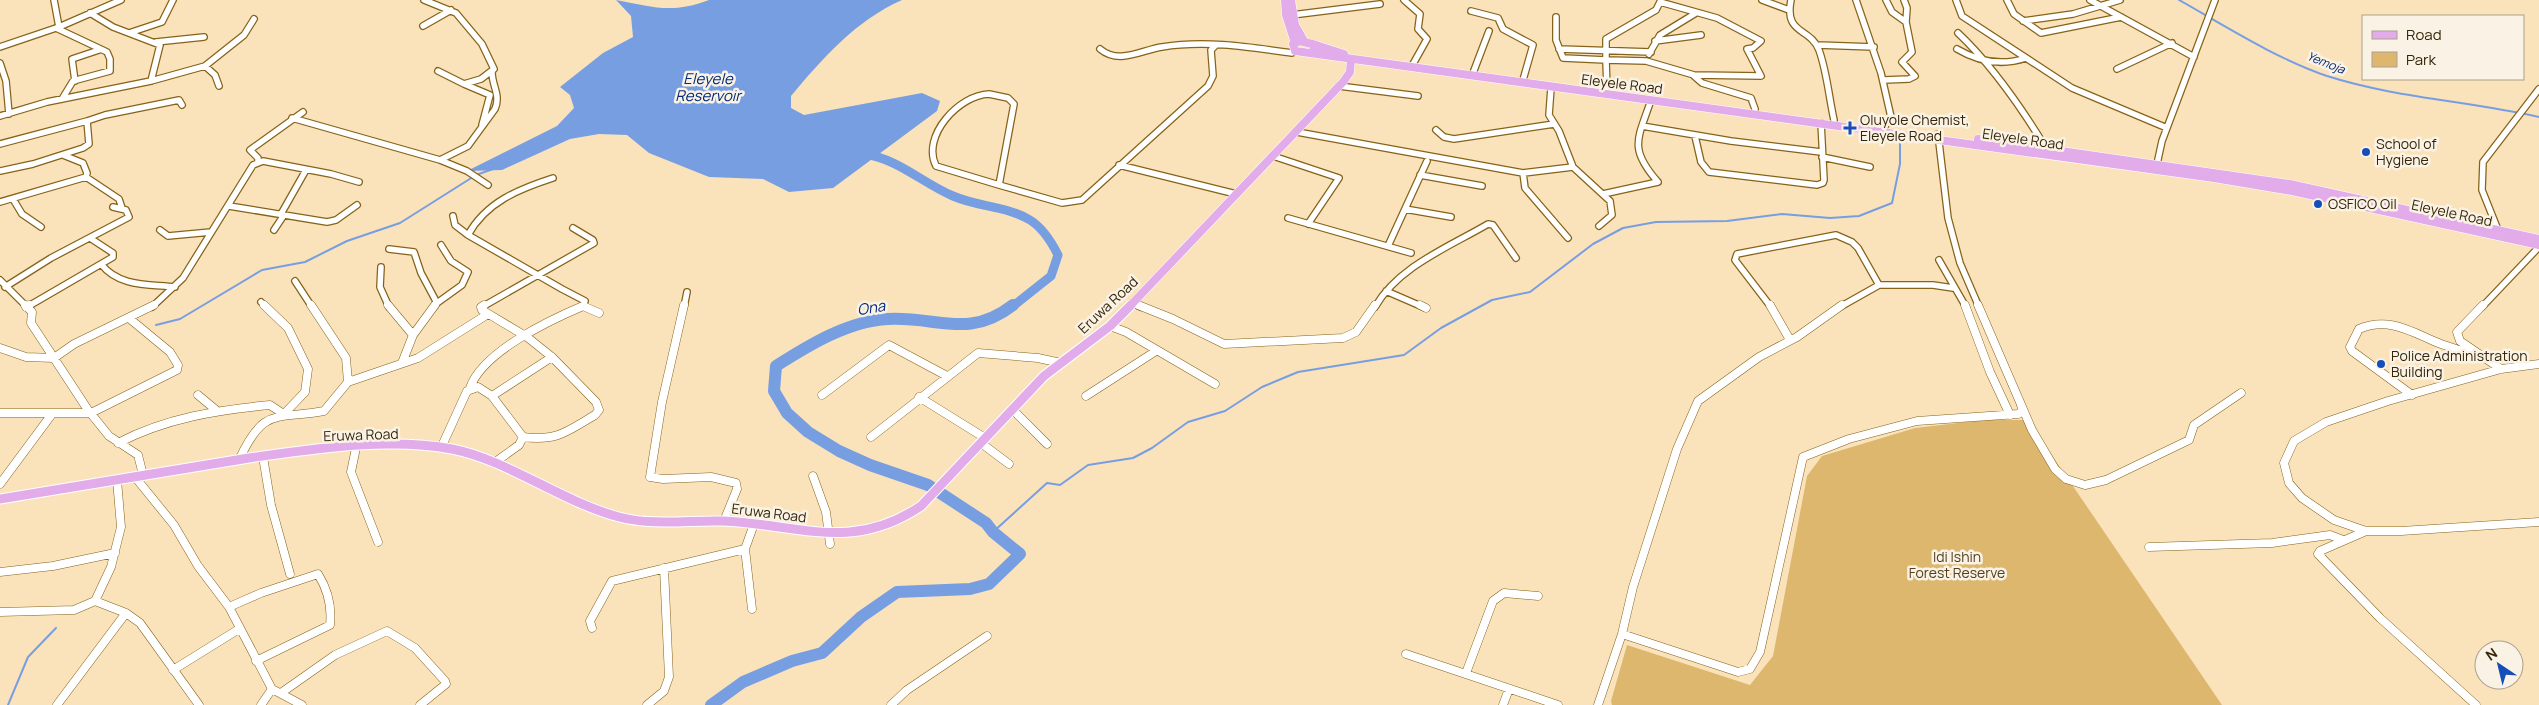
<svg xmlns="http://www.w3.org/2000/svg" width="2539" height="705" viewBox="0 0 2539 705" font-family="Manrope,sans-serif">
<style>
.green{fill:#deb76e}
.water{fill:#789ee2}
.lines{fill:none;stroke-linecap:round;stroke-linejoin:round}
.stream{stroke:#789ee2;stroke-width:2}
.river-far1{stroke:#789ee2;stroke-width:9}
.river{stroke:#789ee2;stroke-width:12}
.minor-far1-casing{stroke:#866319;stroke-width:8}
.minor-casing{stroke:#866319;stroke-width:9}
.major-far1-casing{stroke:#fff;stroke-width:9}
.major-casing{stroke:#fff;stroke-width:11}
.minor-far1{stroke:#fff;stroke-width:5.5}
.minor{stroke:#fff;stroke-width:8}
.major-far1{stroke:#e2aceb;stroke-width:8}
.major{stroke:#e2aceb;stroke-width:9}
.poi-dot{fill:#154db9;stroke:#faf2e5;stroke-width:2}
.labels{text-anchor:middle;stroke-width:5;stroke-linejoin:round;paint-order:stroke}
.far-water-label{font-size:12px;font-style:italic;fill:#032b79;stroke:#faf2e5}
.street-label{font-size:14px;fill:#342608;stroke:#faf2e5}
.poi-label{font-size:14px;fill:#342608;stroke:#faf2e5;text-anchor:start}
.park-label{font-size:14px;fill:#52401e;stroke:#faf2e5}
.water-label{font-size:15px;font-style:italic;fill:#032b79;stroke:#faf2e5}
</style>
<rect width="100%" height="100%" fill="#fae3bb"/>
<path class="green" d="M1984,420H2028L2222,705H1612L1611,701L1627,645L1750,685L1773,656L1807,476L1822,456L1915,428Z"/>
<path class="water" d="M616,0C653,7 672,14 709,0H902C855,21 823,58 791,96V108L804,115L922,93L940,101L937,111L833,188L789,192L763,179L709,177L649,153L627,135L599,134L570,139L502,170L467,171L557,126L574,108L570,95L560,87L603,53L633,37L631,16Z"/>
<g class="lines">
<path class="stream" d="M2179,0C2227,27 2275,58 2327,76C2396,98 2469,101 2539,117
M156,325L180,319L262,270L305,262L347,241L400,223L476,175L493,169
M993,532L1047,483L1060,485L1088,465L1133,458L1152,448L1188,422L1225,411L1262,387L1298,372L1404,355L1441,328L1492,300L1530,292L1593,244L1623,228L1656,222L1727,221L1782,214L1830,218L1859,216L1892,203L1900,164V137
M8,705L28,657L56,628"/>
<path class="river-far1" d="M864,154C899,159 922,183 953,196C978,207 1007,206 1030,220C1043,228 1051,241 1058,255L1051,276L1012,307"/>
<path class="river" d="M711,705L743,682L792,661L822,653L861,617L897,592L970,589L989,584L1020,554L993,532L986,523L928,485L870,465L839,451L808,432L787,413L774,391L776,366C809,345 848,321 888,319C937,316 968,340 1013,305"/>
<defs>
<path id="minor-far1" d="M54,0L59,27
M424,0L456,13L482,44L494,69L481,79L464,84L438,71
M1404,0L1420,14L1418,29L1427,39L1413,64
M1762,0L1789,10
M1791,0C1784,35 1810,27 1819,50C1827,72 1829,98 1834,120
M1856,0L1881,73L1891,117L1885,126
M1904,0L1907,8L1906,22
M1956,0L1962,16L2072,88L2167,128
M2007,0L2014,14L2041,33L2121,17
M2090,0L2194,57
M1660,2L1717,18L1761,41L1753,48L1747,49L1761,76L1694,75L1646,61L1606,60V39L1656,10Z
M1471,11L1498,18L1503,29L1533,45L1523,80
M90,13L113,27L160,45L151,81
M1292,15L1380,4
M1556,17V40L1563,58L1606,60
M2023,21L2073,14L2120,0
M423,26L451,10
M56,28L107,52L110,59V71L73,81L62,99
M129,33L162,22L173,0
M1958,33C1993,66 2021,107 2046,148
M1655,41L1701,35
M156,42L204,37
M1817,45L1874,47
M0,47L59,27L121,0
M1100,49C1119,65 1141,50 1162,47C1205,40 1249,47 1292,53L1295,51
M1559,49L1651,52
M1957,49C1979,62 2002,66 2026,58
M1649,54L1660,35L1696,13
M1606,60L1607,90
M0,63L6,81L9,114
M205,66L215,75L219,86
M2117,69L2172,43
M1473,73L1489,31
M1694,76L1702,83L1751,98L1755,109
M1884,80L1909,79L1915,76L1902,62L1912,52L1906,22L1892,12L1886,0
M75,81L72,59L99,50
M464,84L490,95L482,125
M1339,86L1418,96
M1551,88L1549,115L1559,131L1573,167L1610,201L1612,215L1599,226
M989,94L1008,98L1014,104L999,185L936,166C921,136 959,95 989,94Z
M0,116L47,102L151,81L205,66L244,35L254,19
M292,118L440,160L467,171L488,185
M87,121L105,115L179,100L182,105
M1642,126L1731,141L1821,152
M1436,130L1444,137L1454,139L1554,124
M1297,132L1523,173L1573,167
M1938,134L1948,218L1960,263L1979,307
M1695,136L1701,162L1709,172L1817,185L1823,183L1824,180L1821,123
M0,144L87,121L89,144L83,148L33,164L0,171
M1273,156L1339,178L1308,224
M1822,157L1870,167
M440,160L468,146L495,109C501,95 492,86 492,72
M258,163V158L250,150L303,112
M2157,164L2162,141L2215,0
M1119,165L1236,194
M1523,173L1525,188L1568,238
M1420,175L1482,186
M86,177L119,199L122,208
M553,178C519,189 486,202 468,235L562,289L585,301L583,306
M999,185L1062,203L1082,200L1208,86L1213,76L1211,50L1216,45
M1603,194L1658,182C1628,148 1638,139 1651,100
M13,199L22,214L41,227
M0,202L86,177L87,173L83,163L63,155
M229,206L327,222L336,220L357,205
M1405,209L1451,217
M281,214L306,170
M453,216L455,225L468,235
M1288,218L1411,253
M160,230L168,236L211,232
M274,230L284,215
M2498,230L2482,190L2483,162L2539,89
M1388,246L1427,161
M389,249L414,252L421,273L437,303L434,307
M1939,260L1966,307
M101,264C119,287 148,284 175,287
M381,267L380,287L389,307
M0,280L27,307
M295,281L312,307
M5,287L51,258L129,217L126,210L113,207
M1386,291L1423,307
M261,302L266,307
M437,303L462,285L468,272L451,261L441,245
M1132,303L1141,307
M27,307L113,257V253L90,238
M152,307L183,278L253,165L263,161L331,174L359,182
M482,307L594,243L593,240L573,228
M582,307H584
M684,307L687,292
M1375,307C1399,266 1449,247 1488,224L1493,225L1516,258
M1771,307L1735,260L1737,254L1836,235L1852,242L1858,248L1879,285
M1840,307L1879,285H1933L1953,288
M2482,307L2539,247"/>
<path id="minor" d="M25,305L32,312L31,323L88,410L109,436L138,455L143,475
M264,305L288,328L308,369L305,392L284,414
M311,305L346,358L348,382
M388,305L413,335L402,363
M484,305L481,307L482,310L527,337L552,357L596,402L599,410L595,415C566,432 558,441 523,437
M684,305L662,402L650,477L663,479L711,477L736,483L737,489L724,521
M1138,305L1173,319L1224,344L1343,338L1356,332L1375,305
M1420,305L1426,308
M1770,305L1790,340
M1965,305L1990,372L2010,415
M1978,305L2032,430L2055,469L2066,479L2085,485L2106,480L2189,440L2194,425L2241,393
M2483,305L2457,332L2460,341L2501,369
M26,307L29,305
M1110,326L1126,332L1215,384
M413,335L435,305
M0,348L26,357L54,358L74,344L154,305
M2539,364L2501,369L2388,401L2326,422L2294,441L2284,463L2289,483L2302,498L2334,520L2366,531H2401L2539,522
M470,388C482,352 550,320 583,306L599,313
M198,395L216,410
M822,395L889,345L947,376
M2412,395L2352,351L2350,347L2359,329C2390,316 2413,333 2441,344C2456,349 2471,354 2486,359
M492,396L552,357
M1086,396L1156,351
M919,397L985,438
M1012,409L1047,444
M0,413H91L177,370L178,365L170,352L130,319
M871,437L978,353L1038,358L1061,363
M118,443C166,418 217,410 270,405L282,413
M981,443L1009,464
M356,448L351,472L378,542
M441,448L467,391L478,387L492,396L523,437L519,445L494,463
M263,457L271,505L290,574
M239,460C264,406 275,420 324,411L348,382L418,358L488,314
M813,476L826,512L830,544
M135,477L174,525L198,566L229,607L272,689L302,705
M117,480L121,527L111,567L95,601L126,613L140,623L199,705
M0,484L52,414
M2366,531L2320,551L2318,554L2380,618L2476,705
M2149,547L2272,543L2330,535L2343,540
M0,572L53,566L115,553
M229,607L261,593L318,574C328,590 332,607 330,625L256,661
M752,609L745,549L754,524
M0,612L74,610L95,601
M592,628L590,621L612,581L745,549
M1622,634L1738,672L1750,669L1760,652L1803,457L1849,439L1917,421L2018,414L2023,411L2020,402
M1406,654L1558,705
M173,670L239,629
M1466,673L1493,601L1504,593L1538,596
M281,693L335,655L387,631L415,648L445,681L446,684L420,705
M57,705L126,613
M261,705L272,689
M647,705L664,691L669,677L664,568
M891,705L907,690L987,636
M1503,705L1509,689
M1598,705L1622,634L1633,587L1677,449L1698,401L1759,357L1797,337L1842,305"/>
<path id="major-far1" d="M1285,0L1286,15L1295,43
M1291,0L1295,25L1304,41
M1300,41L1316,45V49L1310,53L1295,51L1293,44Z
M1316,45L1344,54
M1310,53L2214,178L2292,191L2539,245
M1978,139L2290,184L2539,239
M1129,307L1343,82L1350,72L1351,59"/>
<path id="major" d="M0,499C83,486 166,471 249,458C314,449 387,437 452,449C508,460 562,502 619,517C653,526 689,520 723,521C799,524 851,553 921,506L1044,376L1110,326L1131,305"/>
</defs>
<use href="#minor-far1" class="minor-far1-casing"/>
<use href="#minor" class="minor-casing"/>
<use href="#major-far1" class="major-far1-casing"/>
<use href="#major" class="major-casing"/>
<use href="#minor-far1" class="minor-far1"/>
<use href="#minor" class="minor"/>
<use href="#major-far1" class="major-far1"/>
<use href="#major" class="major"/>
</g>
<g class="poi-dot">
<path d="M1847.5 120.5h5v5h5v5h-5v5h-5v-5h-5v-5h5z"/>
<circle cx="2366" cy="152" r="5"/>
<circle cx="2318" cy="204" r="5"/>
<circle cx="2381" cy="364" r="5"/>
</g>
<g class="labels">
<g class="far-water-label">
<text transform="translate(2326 63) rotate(22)" y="4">Yemoja</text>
</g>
<g class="street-label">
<text transform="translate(1622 84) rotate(7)" y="5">Eleyele Road</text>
<text transform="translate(2023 139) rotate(8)" y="5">Eleyele Road</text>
<text transform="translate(2452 213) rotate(12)" y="5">Eleyele Road</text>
<text transform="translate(1108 305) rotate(-43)" y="5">Eruwa Road</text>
<text transform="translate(361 435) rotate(-2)" y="5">Eruwa Road</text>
<text transform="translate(769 513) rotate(7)" y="5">Eruwa Road</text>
</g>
<g class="poi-label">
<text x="1860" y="125">Oluyole Chemist,<tspan x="1860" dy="16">Eleyele Road</tspan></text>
<text x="2376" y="149">School of<tspan x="2376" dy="16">Hygiene</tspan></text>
<text x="2328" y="209">OSFICO Oil</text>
<text x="2391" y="361">Police Administration<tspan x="2391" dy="16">Building</tspan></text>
</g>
<g class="park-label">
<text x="1957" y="562">Idi Ishin<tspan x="1957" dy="16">Forest Reserve</tspan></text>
</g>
<g class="water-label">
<text x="708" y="84">Eleyele<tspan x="708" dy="17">Reservoir</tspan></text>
<text transform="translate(871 308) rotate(-9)" y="5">Ona</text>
</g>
</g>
<rect x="2362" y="15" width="162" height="65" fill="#faf2e5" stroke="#aba08d"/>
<rect x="2372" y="31" width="25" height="8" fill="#e2aceb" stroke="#aba08d"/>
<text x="2406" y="40" font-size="15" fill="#342608">Road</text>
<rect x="2372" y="52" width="25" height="15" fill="#deb76e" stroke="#aba08d"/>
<text x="2406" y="65" font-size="15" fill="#342608">Park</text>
<g transform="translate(2499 665) rotate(325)"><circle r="24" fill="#faf2e5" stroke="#aba08d"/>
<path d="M0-4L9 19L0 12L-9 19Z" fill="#154db9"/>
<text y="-8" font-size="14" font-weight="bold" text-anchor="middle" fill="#342608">N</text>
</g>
</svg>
